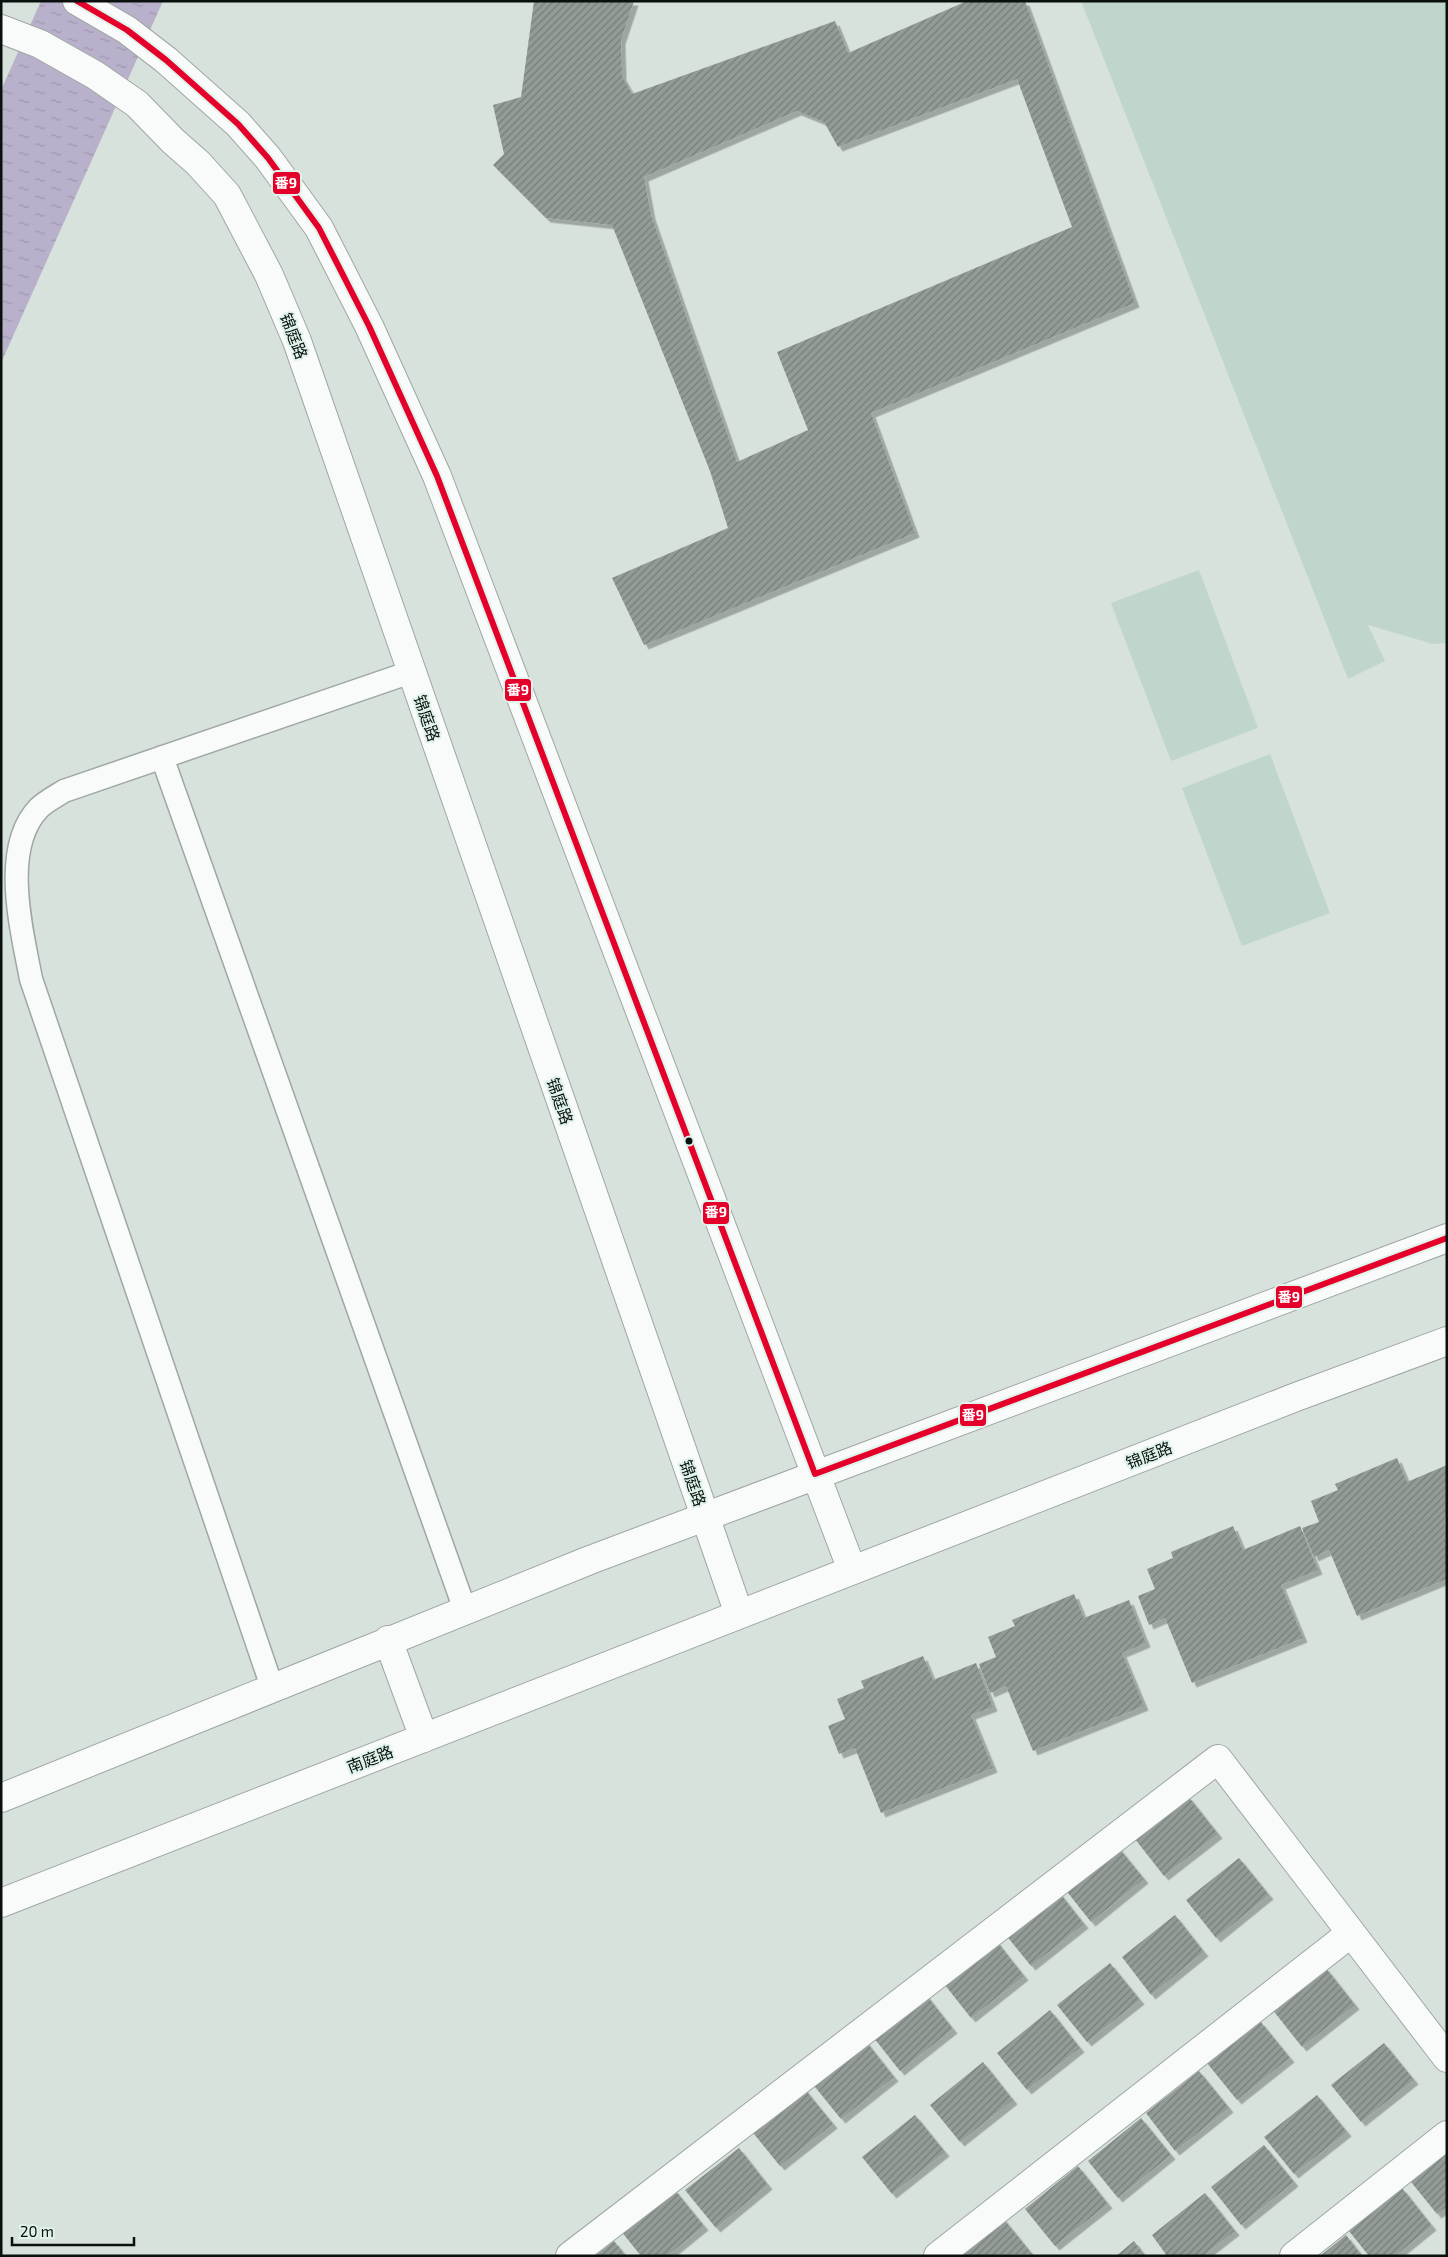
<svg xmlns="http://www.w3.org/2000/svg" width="1448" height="2257" viewBox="0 0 1448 2257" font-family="'Exo 2','Noto Sans SC',sans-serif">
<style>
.pitch{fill:#c0d6cc}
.water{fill:url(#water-ripples)}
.building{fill:url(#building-hatch);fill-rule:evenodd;filter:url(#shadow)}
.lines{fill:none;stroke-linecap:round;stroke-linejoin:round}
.service-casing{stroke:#9fa7a3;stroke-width:25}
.minor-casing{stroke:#9fa7a3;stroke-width:30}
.tertiary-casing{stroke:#9fa7a3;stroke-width:30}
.service{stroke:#f9fbfa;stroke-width:22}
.minor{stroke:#f9fbfa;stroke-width:28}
.tertiary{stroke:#f9fbfa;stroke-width:28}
.bus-1-casing{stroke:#dff3ea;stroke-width:10}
.bus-1{stroke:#e4002b;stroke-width:6}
.bus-dot{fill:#09100d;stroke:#dff3ea;stroke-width:2}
.labels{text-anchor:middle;stroke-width:4;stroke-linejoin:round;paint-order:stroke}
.street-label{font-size:16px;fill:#09100d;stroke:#dff3ea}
.line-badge{stroke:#dff3ea;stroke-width:2}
.badge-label{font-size:14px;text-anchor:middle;font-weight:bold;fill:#fff}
</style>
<defs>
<pattern id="water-ripples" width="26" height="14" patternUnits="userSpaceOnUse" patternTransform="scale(1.25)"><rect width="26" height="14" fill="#b9b1cc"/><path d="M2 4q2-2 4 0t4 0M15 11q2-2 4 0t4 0" fill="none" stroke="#9e97ae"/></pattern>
<pattern id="building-hatch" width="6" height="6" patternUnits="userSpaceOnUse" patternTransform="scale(1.25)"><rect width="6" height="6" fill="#949c98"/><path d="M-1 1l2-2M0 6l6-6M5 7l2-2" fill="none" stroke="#777e7a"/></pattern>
<filter id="shadow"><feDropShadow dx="4.5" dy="4.5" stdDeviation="0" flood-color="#0004"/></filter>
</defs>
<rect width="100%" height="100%" fill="#d7e2dc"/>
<path class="pitch" d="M1081,1H1447V643L1433,644L1368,625L1385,661L1348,679Z
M1199,570L1258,728L1171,761L1111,603Z
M1270,754L1330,913L1242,946L1182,788Z"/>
<path class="water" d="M41,1H163L1,363V90Z"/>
<path class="building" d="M534,1H634L621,40L622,76L632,94L835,21L848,53L967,1H1025L1135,303L871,413L915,533L644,645L612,578L728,528L710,471L612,225L546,218L493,165L504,154L493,105L521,97ZM1017,79L1072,227L777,352L808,430L737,462L651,215L644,177L797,111L824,122L838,147Z
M1397,1458L1407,1482L1447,1465V1516L1445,1517L1447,1579L1357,1616L1329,1550L1314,1557L1302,1528L1319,1522L1311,1501L1338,1490L1335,1484Z
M1233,1526L1243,1550L1300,1526L1318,1570L1281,1585L1303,1638L1192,1683L1165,1618L1149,1625L1138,1596L1155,1589L1147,1569L1173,1558L1171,1552Z
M1074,1594L1084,1618L1129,1600L1146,1643L1122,1653L1144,1706L1033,1751L1006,1686L990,1693L979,1664L996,1657L988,1637L1015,1626L1012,1620Z
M923,1656L933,1680L976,1663L993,1707L971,1715L993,1768L881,1813L855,1748L839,1754L828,1726L845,1719L837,1699L864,1688L861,1681Z
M1188,1796L1218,1834L1164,1876L1135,1839Z
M1114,1842L1144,1879L1091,1922L1061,1884Z
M1239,1858L1269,1895L1216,1938L1186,1900Z
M1054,1886L1084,1924L1031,1966L1001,1929Z
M1175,1915L1204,1952L1151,1995L1122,1957Z
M994,1938L1024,1976L971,2018L941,1980Z
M1110,1963L1140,2000L1087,2042L1057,2005Z
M1325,1967L1355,2005L1302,2047L1272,2009Z
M923,1991L953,2029L900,2071L870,2033Z
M1050,2010L1080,2048L1027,2090L997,2053Z
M1260,2021L1290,2058L1237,2100L1207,2063Z
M864,2039L894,2077L841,2119L811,2082Z
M1384,2043L1414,2080L1361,2122L1331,2085Z
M983,2062L1013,2100L960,2142L930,2105Z
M1199,2071L1229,2108L1175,2151L1146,2113Z
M803,2087L833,2124L780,2166L750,2129Z
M1317,2095L1347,2132L1294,2174L1264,2137Z
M915,2115L945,2152L892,2194L862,2157Z
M1141,2118L1171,2155L1118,2198L1088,2161Z
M1264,2145L1294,2182L1241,2225L1211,2187Z
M1447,2146V2207L1437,2214L1407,2177Z
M739,2148L768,2185L716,2228L685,2190Z
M1078,2166L1108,2204L1055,2246L1025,2209Z
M1402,2188L1432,2226L1395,2256H1369L1349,2231Z
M674,2189L704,2226L667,2256H641L621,2231Z
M1205,2193L1235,2231L1203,2256H1167L1152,2235Z
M1002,2217L1032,2254L953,2256Z
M1346,2235L1362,2256H1320Z
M614,2241L626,2256H595Z
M1134,2241L1145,2256H1116Z"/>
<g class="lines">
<defs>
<path id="service" d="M162,757L465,1610
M272,1687L31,979C22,931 0,848 39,808C45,802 56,796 64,791L411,672"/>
<path id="minor" d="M77,1L127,30L166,60L238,124L268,158L319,228L369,326L437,476L852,1570
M1,29L40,44L95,75L137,104L173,141L198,163L227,195L269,275L297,341L739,1614
M570,2256L1218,1759L1447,2058
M938,2256L1351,1933
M1294,2256L1447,2135"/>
<path id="tertiary" d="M388,1640L424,1738
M1,1798L590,1560L1447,1238
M1,1903L1296,1397L1447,1341"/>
</defs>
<use href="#service" class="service-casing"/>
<use href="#minor" class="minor-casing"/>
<use href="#tertiary" class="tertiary-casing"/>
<use href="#service" class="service"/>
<use href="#minor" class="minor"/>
<use href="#tertiary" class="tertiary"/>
<defs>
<path id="bus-1" d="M77,1L127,30L166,60L238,124L268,158L319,228L369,326L437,476L815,1474
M815,1474L1447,1238"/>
</defs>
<use href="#bus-1" class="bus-1-casing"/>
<use href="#bus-1" class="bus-1"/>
</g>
<circle class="bus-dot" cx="689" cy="1141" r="4.5"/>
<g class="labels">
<g class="street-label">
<text transform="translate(294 336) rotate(69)" y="6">锦庭路</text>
<text transform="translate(427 718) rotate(71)" y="6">锦庭路</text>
<text transform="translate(560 1101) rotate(71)" y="6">锦庭路</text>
<text transform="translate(1149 1455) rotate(-21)" y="6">锦庭路</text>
<text transform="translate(693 1483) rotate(71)" y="6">锦庭路</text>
<text transform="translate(370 1759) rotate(-21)" y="6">南庭路</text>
</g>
</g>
<g class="line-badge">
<rect x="272" y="171" width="29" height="24" rx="5" fill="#e4002b"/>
<rect x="504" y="678" width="28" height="24" rx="5" fill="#e4002b"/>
<rect x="702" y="1201" width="28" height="24" rx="5" fill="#e4002b"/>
<rect x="1275" y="1285" width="28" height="24" rx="5" fill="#e4002b"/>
<rect x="959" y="1403" width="28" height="24" rx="5" fill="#e4002b"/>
</g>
<g class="badge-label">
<text x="286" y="188">番9</text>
<text x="518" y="695">番9</text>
<text x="716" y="1217">番9</text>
<text x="1289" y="1302">番9</text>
<text x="973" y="1420">番9</text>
</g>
<rect width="1448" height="2257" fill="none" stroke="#09100d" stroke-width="5"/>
<path d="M12 2237v8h122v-8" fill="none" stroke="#09100d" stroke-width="2.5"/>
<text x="20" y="2237" font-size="15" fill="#09100d" stroke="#dff3ea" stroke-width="4" paint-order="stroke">20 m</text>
</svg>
